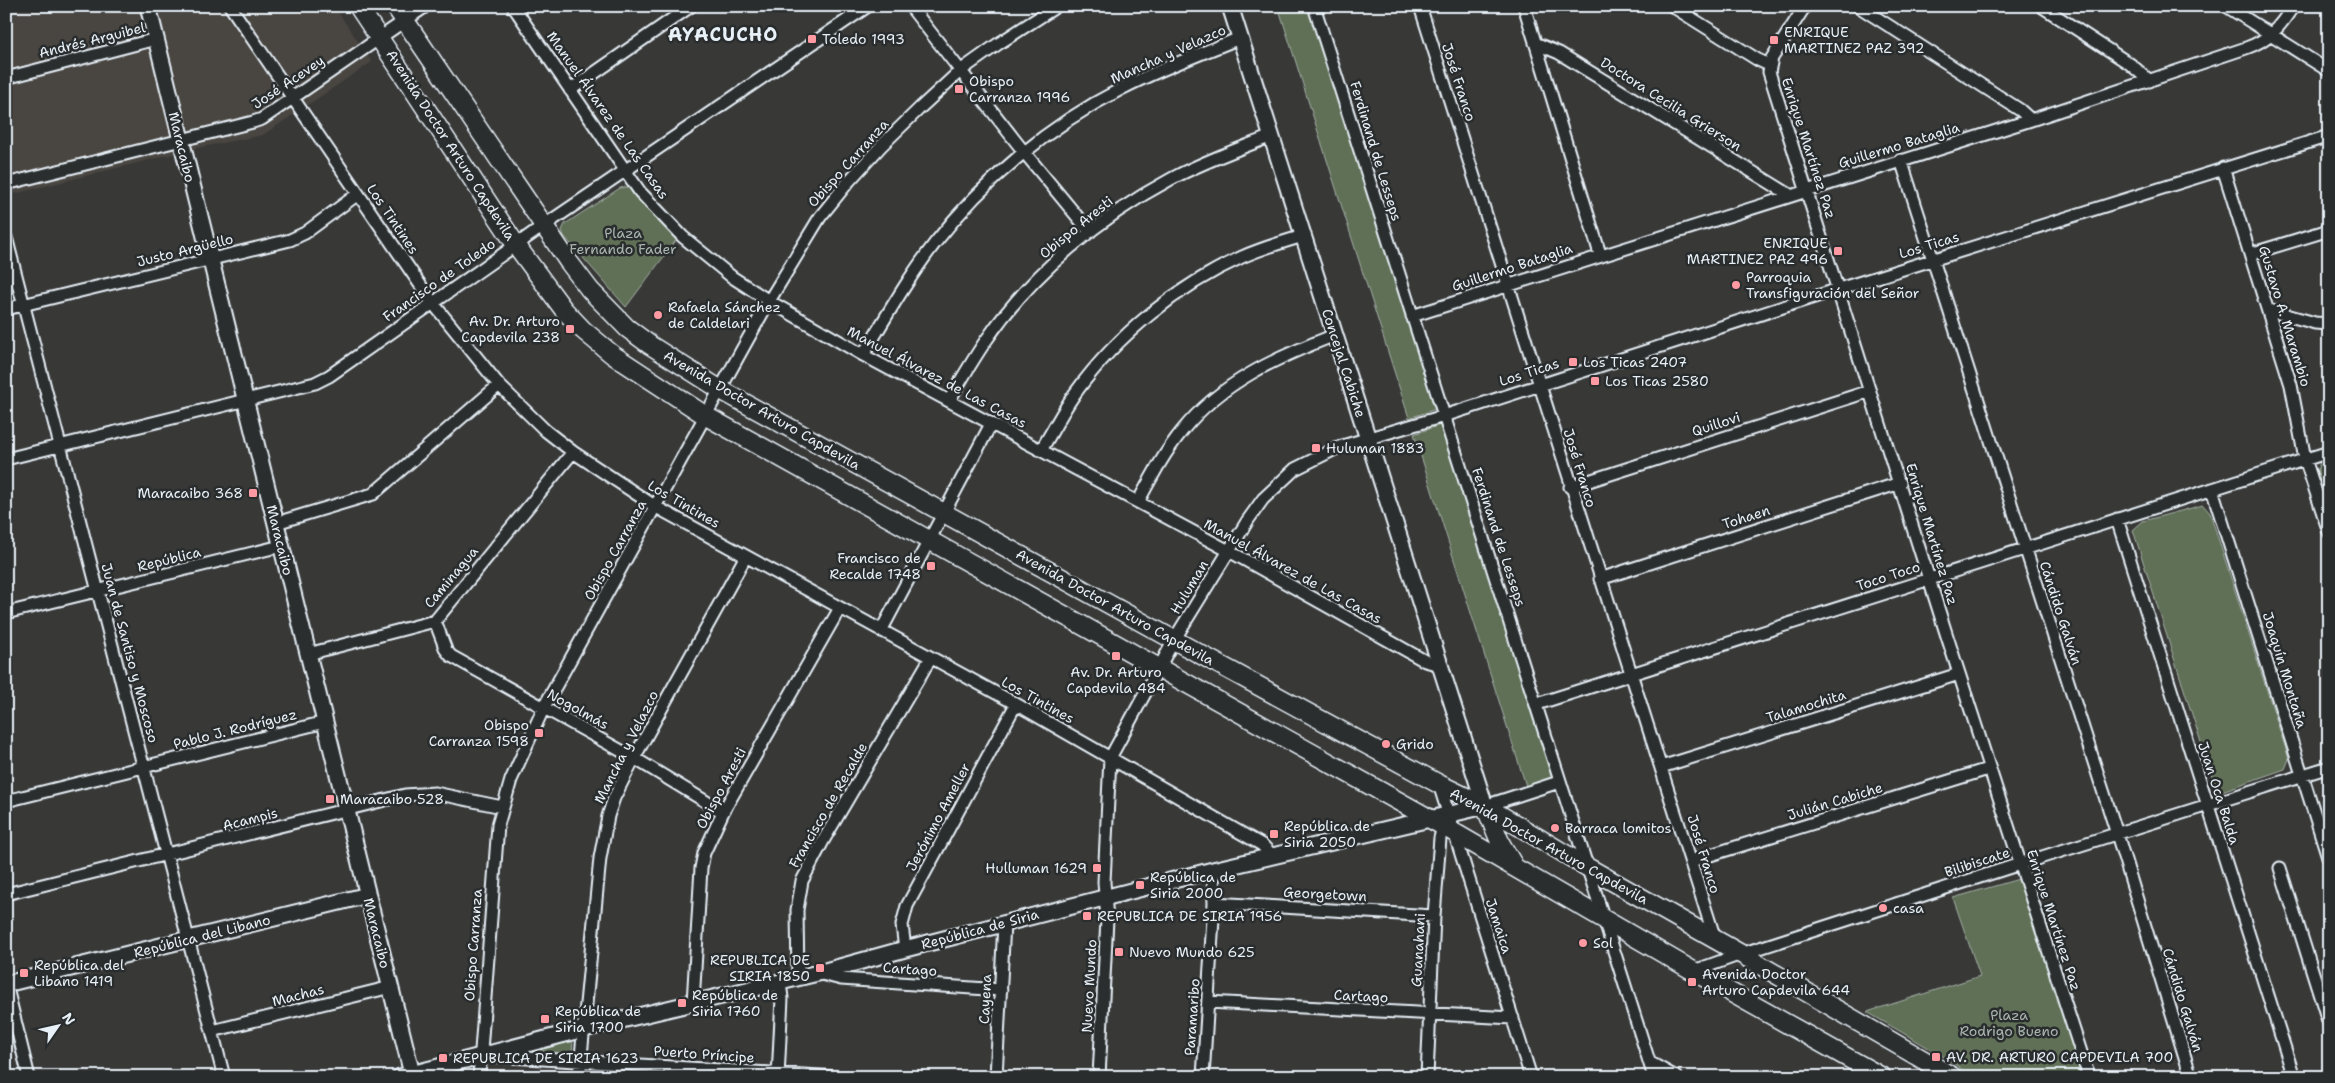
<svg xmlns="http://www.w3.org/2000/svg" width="2335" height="1083" viewBox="0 0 2335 1083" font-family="'Shantell Sans',sans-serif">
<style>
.built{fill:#494541}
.green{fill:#616f57;stroke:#a4b0a8}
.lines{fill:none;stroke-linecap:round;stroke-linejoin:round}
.minor-casing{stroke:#e8f1f8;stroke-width:15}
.secondary-casing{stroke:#e8f1f8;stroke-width:19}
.primary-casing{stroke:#e8f1f8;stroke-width:21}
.minor{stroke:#2a2d2e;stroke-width:11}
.secondary{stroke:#2a2d2e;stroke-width:15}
.primary{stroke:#2a2d2e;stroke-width:18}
.poi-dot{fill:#ff9aa2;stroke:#2a2d2e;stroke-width:2}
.labels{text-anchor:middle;stroke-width:5;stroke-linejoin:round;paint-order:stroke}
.poi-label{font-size:14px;fill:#e8f1f8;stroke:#2a2d2e;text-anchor:start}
.street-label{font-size:14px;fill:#e8f1f8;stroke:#2a2d2e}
.park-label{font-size:14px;fill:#abb6b0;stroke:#2a2d2e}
.district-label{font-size:19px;font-weight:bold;letter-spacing:1px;fill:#e8f1f8;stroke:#2a2d2e}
</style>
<rect width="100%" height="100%" fill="#383837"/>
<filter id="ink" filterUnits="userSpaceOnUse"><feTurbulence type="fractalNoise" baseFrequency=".02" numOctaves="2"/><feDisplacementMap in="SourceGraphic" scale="10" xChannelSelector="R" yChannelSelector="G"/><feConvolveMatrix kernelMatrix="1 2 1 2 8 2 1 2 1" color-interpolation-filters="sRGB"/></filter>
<g filter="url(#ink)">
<path class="built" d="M6,6H334L372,62L263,135L197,148L6,196Z"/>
<path class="green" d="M1278,6H1308L1436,409L1409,418Z
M626,187L633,190L677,239L626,307L564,236L562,230L565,224L620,188Z
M1440,425L1556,777L1526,786L1414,434Z
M2329,460V507L2317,470L2320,463Z
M2203,505L2210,513L2289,759L2285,769L2222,791L2215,786L2133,530L2143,521Z
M2019,879L2084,1077H1973L1946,1058L1867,1012L1980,976L1953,898Z
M573,1037L572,1056L517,1053Z"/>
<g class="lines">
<defs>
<path id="minor" d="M230,6L432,302L499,385L546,431L573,452L656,507L1016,704L1262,845L1273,856
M513,6L640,192L683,237L732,277L769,301L863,355L1229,551L1425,661L1440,665
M910,6L1024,152L1090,232
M1314,6L1654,1077
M1420,6L1715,939
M1524,6L1600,254
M1672,6L1758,60L1769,65
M1805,6L1772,58L1769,72C1874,407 1980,743 2089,1077
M1858,6L2020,110L2031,120
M2041,6L2130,64L2150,81
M2226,6L2329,71
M1535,43L1559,53L1790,195
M6,78L156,39
M570,90L691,6
M1901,160L2117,834L2191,1077
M2223,168L2291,385L2305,459L2329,532
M6,184L253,122L262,119L426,6
M6,237L224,1077
M2250,254L2329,230
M6,309L290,240L305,233L358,194
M2268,310L2315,323L2329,324
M1412,316L2031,120L2246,48C2269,40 2280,27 2293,6
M863,355C886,317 908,278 935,243C984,180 1050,125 1121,89C1160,69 1200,54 1240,38
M949,401C961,380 973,359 987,339C1032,273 1100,217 1171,179C1203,162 1238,149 1272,136
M1041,450C1053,431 1063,410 1076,392C1118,334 1178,286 1242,257C1262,248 1283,242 1303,236
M6,459L315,383L329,376L533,233L868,6
M1570,487L1870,391
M2212,489L2329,860
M1138,502C1151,478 1164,453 1182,431C1221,382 1278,357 1335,335
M2117,519L2294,1077
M276,523L373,494L499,385
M1600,579L1900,483
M6,613L281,546
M435,621L446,650L451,656L634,758L723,812
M881,631L991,424
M308,654L435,621L573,452
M1537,704L2329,452
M1661,767L1959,674
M1439,784L1531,1077
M6,801L325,722
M1485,806L1559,782
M1691,861L1988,769
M2280,868L2329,1024
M6,894L405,795L435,793L502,807
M1214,903L1434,916
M905,949L902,925L907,906L1016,704
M1694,971L1741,954L2020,864L2329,767
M818,973L841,979L1001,990
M798,979L797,910L802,881L823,841L930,659
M6,984L29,1077
M1208,1002L1513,1018
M693,1003L701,868L704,853L723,812L840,608
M212,1031L391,987
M492,1056L836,1077
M1649,1062L1676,1077
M479,1077L498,825L511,780L544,707L769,301L820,217L849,181L881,146L920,108L960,71L998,44L1057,6
M579,1077L600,858L608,816L614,798L634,758L746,556
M778,1077L782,998L780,983
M996,1077L1004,923
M1099,1077L1107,919L1104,882L1110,758L1174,640L1248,520L1263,499L1295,469L1339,447L1444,416L1839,289L2329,136
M1203,1077L1214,903L1213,870
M1427,1077L1434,916L1440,838L1443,826"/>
<path id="secondary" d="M148,6L412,1074
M6,984L368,895
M400,1077L584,1029L818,973L905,949L1213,870L1485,806L1230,6"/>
<path id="primary" d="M358,6L516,245L564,310L583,330L613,355L706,416L1443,826L1714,983L1882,1077
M395,6L568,261L590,290L627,328L650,345L721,390L1174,640L1439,784L1485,806L1587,867L1741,954L1953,1077
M1485,806L1501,844L1514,866"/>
</defs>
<use href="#minor" class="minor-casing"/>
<use href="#secondary" class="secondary-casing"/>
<use href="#primary" class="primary-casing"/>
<use href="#minor" class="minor"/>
<use href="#secondary" class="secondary"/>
<use href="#primary" class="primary"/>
</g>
</g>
<g class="poi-dot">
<rect x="807" y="34" width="10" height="10" rx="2.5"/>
<rect x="1769" y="35" width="10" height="10" rx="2.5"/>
<rect x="954" y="84" width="10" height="10" rx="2.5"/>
<rect x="1833" y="246" width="10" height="10" rx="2.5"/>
<circle cx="1736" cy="285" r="5"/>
<circle cx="658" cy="315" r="5"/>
<rect x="565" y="324" width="10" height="10" rx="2.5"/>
<rect x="1568" y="357" width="10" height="10" rx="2.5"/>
<rect x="1590" y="376" width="10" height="10" rx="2.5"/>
<rect x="1311" y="443" width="10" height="10" rx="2.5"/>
<rect x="248" y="488" width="10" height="10" rx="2.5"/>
<rect x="926" y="561" width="10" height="10" rx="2.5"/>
<rect x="1111" y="651" width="10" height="10" rx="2.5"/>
<rect x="534" y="728" width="10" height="10" rx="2.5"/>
<circle cx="1386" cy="744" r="5"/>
<rect x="325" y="794" width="10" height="10" rx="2.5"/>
<circle cx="1555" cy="828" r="5"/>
<rect x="1269" y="829" width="10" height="10" rx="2.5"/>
<rect x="1092" y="863" width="10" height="10" rx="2.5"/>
<rect x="1135" y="880" width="10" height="10" rx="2.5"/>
<circle cx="1883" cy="908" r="5"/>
<rect x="1082" y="911" width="10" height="10" rx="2.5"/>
<circle cx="1583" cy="943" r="5"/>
<rect x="1114" y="947" width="10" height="10" rx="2.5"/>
<rect x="815" y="963" width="10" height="10" rx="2.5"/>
<rect x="19" y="968" width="10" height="10" rx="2.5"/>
<rect x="1687" y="977" width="10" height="10" rx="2.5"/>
<rect x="677" y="998" width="10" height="10" rx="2.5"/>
<rect x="540" y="1014" width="10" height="10" rx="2.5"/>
<rect x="1931" y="1052" width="10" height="10" rx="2.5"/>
<rect x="438" y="1053" width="10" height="10" rx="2.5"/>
</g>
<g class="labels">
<g class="poi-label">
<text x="1784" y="37">ENRIQUE<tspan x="1784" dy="16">MARTINEZ PAZ 392</tspan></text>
<text x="822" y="44">Toledo 1993</text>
<text x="969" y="86">Obispo<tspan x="969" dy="16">Carranza 1996</tspan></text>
<text x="1828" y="248" text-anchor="end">ENRIQUE<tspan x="1828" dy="16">MARTINEZ PAZ 496</tspan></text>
<text x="1746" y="282">Parroquia<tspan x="1746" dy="16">Transfiguración del Señor</tspan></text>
<text x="668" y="312">Rafaela Sánchez<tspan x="668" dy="16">de Caldelari</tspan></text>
<text x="560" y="326" text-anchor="end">Av. Dr. Arturo<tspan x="560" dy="16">Capdevila 238</tspan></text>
<text x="1583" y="367">Los Ticas 2407</text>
<text x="1605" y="386">Los Ticas 2580</text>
<text x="1326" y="453">Huluman 1883</text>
<text x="243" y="498" text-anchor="end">Maracaibo 368</text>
<text x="921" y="563" text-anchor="end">Francisco de<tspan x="921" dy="16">Recalde 1748</tspan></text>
<text x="1116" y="677" text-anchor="middle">Av. Dr. Arturo<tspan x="1116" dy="16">Capdevila 484</tspan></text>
<text x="529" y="730" text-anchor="end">Obispo<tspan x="529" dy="16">Carranza 1598</tspan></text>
<text x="1396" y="749">Grido</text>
<text x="340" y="804">Maracaibo 528</text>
<text x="1284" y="831">República de<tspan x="1284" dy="16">Siria 2050</tspan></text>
<text x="1565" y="833">Barraca lomitos</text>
<text x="1087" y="873" text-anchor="end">Hulluman 1629</text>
<text x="1150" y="882">República de<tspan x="1150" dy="16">Siria 2000</tspan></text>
<text x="1893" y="913">casa</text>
<text x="1097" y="921">REPUBLICA DE SIRIA 1956</text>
<text x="1593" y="948">Sol</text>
<text x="1129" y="957">Nuevo Mundo 625</text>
<text x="810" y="965" text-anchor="end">REPUBLICA DE<tspan x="810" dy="16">SIRIA 1850</tspan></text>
<text x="34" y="970">República del<tspan x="34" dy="16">Libano 1419</tspan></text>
<text x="1702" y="979">Avenida Doctor<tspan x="1702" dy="16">Arturo Capdevila 644</tspan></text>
<text x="692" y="1000">República de<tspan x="692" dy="16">Siria 1760</tspan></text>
<text x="555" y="1016">República de<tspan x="555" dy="16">Siria 1700</tspan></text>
<text x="1946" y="1062">AV. DR. ARTURO CAPDEVILA 700</text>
<text x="453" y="1063">REPUBLICA DE SIRIA 1623</text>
</g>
<g class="street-label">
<text transform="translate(92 40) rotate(-14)" y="5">Andrés Arguibel</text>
<text transform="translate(1168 54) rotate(-24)" y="5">Mancha y Velazco</text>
<text transform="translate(288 82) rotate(-34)" y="5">José Acevey</text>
<text transform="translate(1459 82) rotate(72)" y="5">José Franco</text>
<text transform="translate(1671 104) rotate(32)" y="5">Doctora Cecilia Grierson</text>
<text transform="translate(608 115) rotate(55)" y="5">Manuel Álvarez de Las Casas</text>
<text transform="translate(451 145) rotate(57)" y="5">Avenida Doctor Arturo Capdevila</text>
<text transform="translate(1899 145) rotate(-17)" y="5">Guillermo Bataglia</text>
<text transform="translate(182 147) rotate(76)" y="5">Maracaibo</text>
<text transform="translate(1809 148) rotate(72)" y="5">Enrique Martínez Paz</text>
<text transform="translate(1376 151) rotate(73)" y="5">Ferdinand de Lesseps</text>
<text transform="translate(848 163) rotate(-48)" y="5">Obispo Carranza</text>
<text transform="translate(393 219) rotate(56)" y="5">Los Tintines</text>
<text transform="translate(1076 227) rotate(-39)" y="5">Obispo Aresti</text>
<text transform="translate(1929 245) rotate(-17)" y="5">Los Ticas</text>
<text transform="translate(185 250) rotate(-14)" y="5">Justo Argüello</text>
<text transform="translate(1512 267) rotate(-18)" y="5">Guillermo Bataglia</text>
<text transform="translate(439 280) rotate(-35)" y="5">Francisco de Toledo</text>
<text transform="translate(2285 316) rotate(73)" y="5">Gustavo A. Marambio</text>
<text transform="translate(1344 363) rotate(72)" y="5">Concejal Cabiche</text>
<text transform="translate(1529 372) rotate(-18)" y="5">Los Ticas</text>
<text transform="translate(937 377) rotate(28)" y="5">Manuel Álvarez de Las Casas</text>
<text transform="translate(762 410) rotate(30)" y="5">Avenida Doctor Arturo Capdevila</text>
<text transform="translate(1716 424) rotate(-18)" y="5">Quillovi</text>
<text transform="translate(1580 468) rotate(73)" y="5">José Franco</text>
<text transform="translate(684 504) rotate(30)" y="5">Los Tintines</text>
<text transform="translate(1746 517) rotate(-18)" y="5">Tohaen</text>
<text transform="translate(1932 534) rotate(73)" y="5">Enrique Martínez Paz</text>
<text transform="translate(1499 537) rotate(72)" y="5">Ferdinand de Lesseps</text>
<text transform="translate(280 540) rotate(76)" y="5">Maracaibo</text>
<text transform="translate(615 550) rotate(-61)" y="5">Obispo Carranza</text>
<text transform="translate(169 559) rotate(-14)" y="5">República</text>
<text transform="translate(1293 571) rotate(29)" y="5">Manuel Álvarez de Las Casas</text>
<text transform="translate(1888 576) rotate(-18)" y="5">Toco Toco</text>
<text transform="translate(451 577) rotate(-50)" y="5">Caminagua</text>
<text transform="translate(1189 587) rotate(-59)" y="5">Huluman</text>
<text transform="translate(1115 607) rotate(29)" y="5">Avenida Doctor Arturo Capdevila</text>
<text transform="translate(2061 613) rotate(72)" y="5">Cándido Galván</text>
<text transform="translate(130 653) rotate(75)" y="5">Juan de Santiso y Moscoso</text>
<text transform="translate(2285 670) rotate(73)" y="5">Joaquín Montaña</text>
<text transform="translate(1038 700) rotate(29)" y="5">Los Tintines</text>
<text transform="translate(1806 706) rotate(-17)" y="5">Talamochita</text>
<text transform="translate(578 709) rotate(29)" y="5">Nogolmás</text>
<text transform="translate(235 729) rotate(-14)" y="5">Pablo J. Rodríguez</text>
<text transform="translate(626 747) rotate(-63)" y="5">Mancha y Velazco</text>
<text transform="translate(721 788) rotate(-62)" y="5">Obispo Aresti</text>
<text transform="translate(2219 793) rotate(72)" y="5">Juan Oca Balda</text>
<text transform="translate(1835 801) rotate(-17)" y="5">Julián Cabiche</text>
<text transform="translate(828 805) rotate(-60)" y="5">Francisco de Recalde</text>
<text transform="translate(938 817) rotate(-62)" y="5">Jerónimo Ameller</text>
<text transform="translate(250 819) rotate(-14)" y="5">Acampis</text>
<text transform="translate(1549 846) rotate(29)" y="5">Avenida Doctor Arturo Capdevila</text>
<text transform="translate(1704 854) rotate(73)" y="5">José Franco</text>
<text transform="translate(1977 862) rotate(-18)" y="5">Bilibiscate</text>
<text transform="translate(1325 894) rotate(3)" y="5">Georgetown</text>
<text transform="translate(2054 920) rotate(72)" y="5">Enrique Martínez Paz</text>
<text transform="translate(1499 926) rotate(72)" y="5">Jamaica</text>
<text transform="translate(980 929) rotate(-15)" y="5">República de Siria</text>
<text transform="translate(377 933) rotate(76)" y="5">Maracaibo</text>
<text transform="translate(202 936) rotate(-14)" y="5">República del Libano</text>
<text transform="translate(473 945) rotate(-86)" y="5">Obispo Carranza</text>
<text transform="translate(1418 950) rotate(-87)" y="5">Guanahani</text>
<text transform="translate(910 969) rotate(4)" y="5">Cartago</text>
<text transform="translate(1089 986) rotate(-87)" y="5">Nuevo Mundo</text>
<text transform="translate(298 995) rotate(-14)" y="5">Machas</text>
<text transform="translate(1361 996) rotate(3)" y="5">Cartago</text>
<text transform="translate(985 999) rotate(-87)" y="5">Cayena</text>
<text transform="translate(2183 1000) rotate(73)" y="5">Cándido Galván</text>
<text transform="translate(1192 1017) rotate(-86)" y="5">Paramaribo</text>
<text transform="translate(704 1054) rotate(4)" y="5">Puerto Príncipe</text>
</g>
<g class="park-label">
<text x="623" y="238">Plaza<tspan x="623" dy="16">Fernando Fader</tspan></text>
<text x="2009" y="1020">Plaza<tspan x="2009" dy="16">Rodrigo Bueno</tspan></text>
</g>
<g class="district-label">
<text x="723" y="41">AYACUCHO</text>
</g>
</g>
<rect width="2335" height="1083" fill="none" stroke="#2a2d2e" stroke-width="25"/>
<rect x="12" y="12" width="2310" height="1058" fill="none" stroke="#e8f1f8" stroke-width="2" filter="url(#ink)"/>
<g transform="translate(58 1026) rotate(56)" stroke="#2a2d2e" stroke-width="4" paint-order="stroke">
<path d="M0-4L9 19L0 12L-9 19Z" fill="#e8f1f8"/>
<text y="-8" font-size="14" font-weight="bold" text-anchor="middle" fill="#e8f1f8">N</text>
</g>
</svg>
